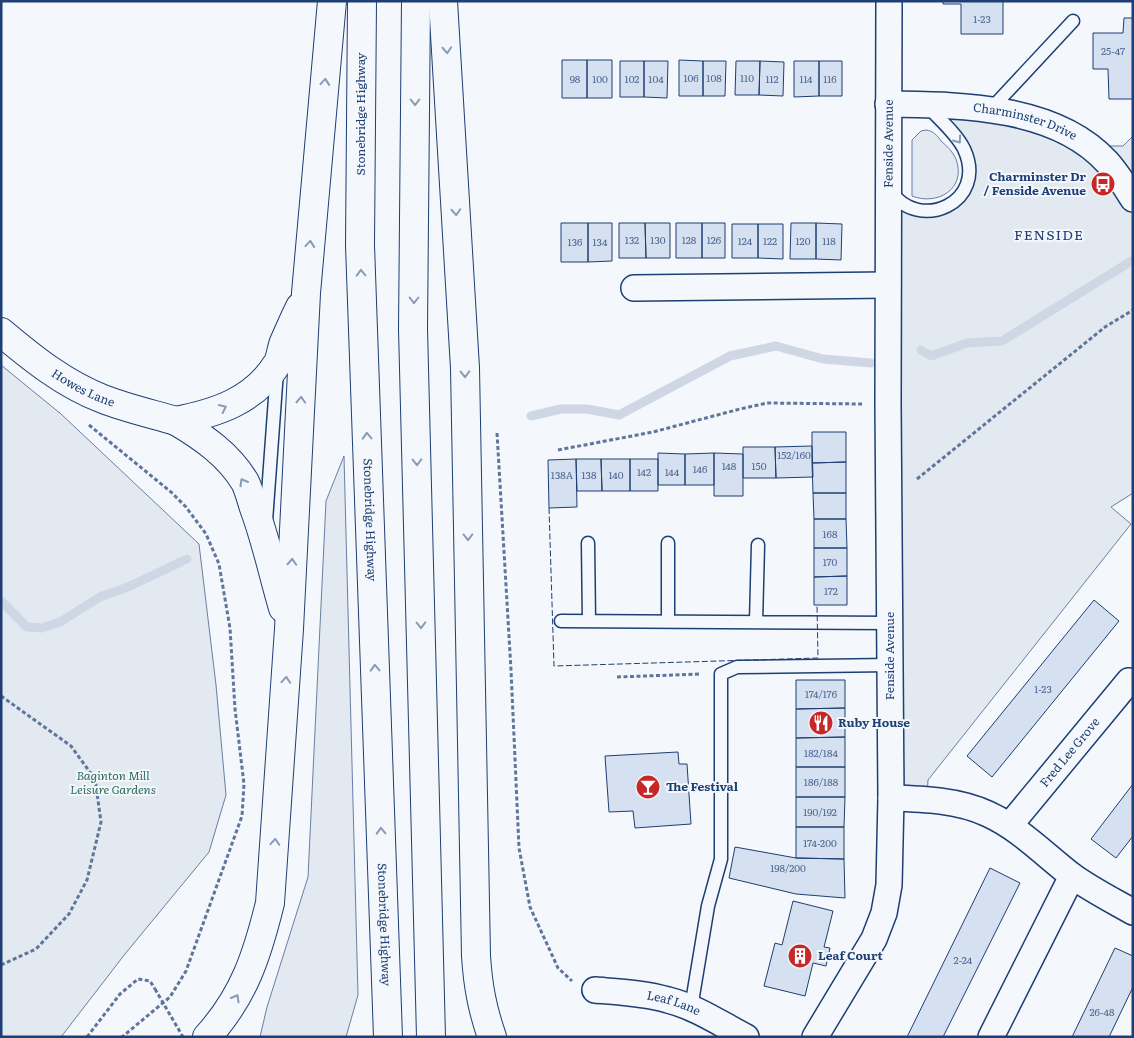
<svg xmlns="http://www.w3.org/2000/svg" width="1134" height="1038" viewBox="0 0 1134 1038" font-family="Literata,serif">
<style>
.green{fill:#e3e9f0;stroke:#687fa3}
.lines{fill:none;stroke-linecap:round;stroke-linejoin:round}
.stream{stroke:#cfd7e4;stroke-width:9}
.building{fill:#d5e0f0;stroke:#1d3f73}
.lane-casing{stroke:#1d3f73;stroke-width:15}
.street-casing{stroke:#1d3f73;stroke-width:28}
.secondary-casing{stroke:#1d3f73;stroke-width:30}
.highway-casing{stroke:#1d3f73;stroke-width:30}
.path{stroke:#5e769c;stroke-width:3;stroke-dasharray:4 2.5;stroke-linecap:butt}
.lane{stroke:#f4f7fb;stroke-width:12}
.street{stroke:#f4f7fb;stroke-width:25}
.secondary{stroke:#f4f7fb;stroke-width:28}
.highway{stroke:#f4f7fb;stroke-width:28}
.path-bridge{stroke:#5e769c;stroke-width:3;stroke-dasharray:4 2.5;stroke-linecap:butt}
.fence{stroke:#1d3f73;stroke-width:1;stroke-dasharray:6 2.5;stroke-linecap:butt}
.oneway{stroke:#889bb7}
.labels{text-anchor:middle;stroke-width:4;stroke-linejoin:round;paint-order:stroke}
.number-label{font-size:10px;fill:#4b6792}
.street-label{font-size:12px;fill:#1d3f73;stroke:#f4f7fb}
.poi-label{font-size:12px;font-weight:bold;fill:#1d3f73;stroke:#f4f7fb;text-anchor:start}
.park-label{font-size:12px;font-style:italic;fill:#2c6c60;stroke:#f4f7fb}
.neighbourhood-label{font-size:14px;letter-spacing:1px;fill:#1d3f73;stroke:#f4f7fb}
</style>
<rect width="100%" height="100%" fill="#f4f7fb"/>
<path class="green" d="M925,104L991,109L1088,146H1123L1133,136V493L1111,507L1131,524L928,780L927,799L891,798L890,190L917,209L960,196L967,156Z
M926,130C933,131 937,135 941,141C947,146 953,152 956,159C967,189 937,206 912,196V140L921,131Z
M1,365L61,414L199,544L216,685L226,795L209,852L125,954L61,1037H1Z
M344,456L358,995L346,1037H260L267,1007L308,877L326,501Z"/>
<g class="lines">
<path class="stream" d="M921,350L931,356L967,343L1002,341L1133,260
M531,416L561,409H587L619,415L730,356L776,346L823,359L871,363
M1,601L27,627L42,628L60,622L100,597L128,587L187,559"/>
</g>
<path class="building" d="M943,1H1003V34H961V4H943Z
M1124,18H1133V99H1109L1108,69H1093V33H1123Z
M562,60H587V98H562Z
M587,60H612V98H587Z
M679,60L703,61V96H679Z
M620,61H644V97H620Z
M644,61H668L667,98L644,97Z
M703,61H726L725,96H703Z
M736,61H760L759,95H735Z
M760,61L784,62L783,96L759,95Z
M794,61H819V96L794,97Z
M819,61H842V96H819Z
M561,223H588V262H561Z
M588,223H612V261L588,262Z
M619,223H645L646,258H619Z
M645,223H670V258H646Z
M676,223H702V258H676Z
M702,223H725V258H702Z
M791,223H816V259H790Z
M816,223L842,224L841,260L816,259Z
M732,224H758V258H732Z
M758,224H783V259L758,258Z
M812,432H846V462L812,463Z
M812,446L813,477L776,478L775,447Z
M743,447H775L776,478H743Z
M658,453L685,454V485H658Z
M714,453V485H685V454Z
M714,453L743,454V496H714Z
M576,459H601L602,491H577Z
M576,459L577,507L549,508L548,460Z
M601,459H630V491H602Z
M630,459H658V491H630Z
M846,462V493H813L812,463Z
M813,493H846V519H814Z
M814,519H846L847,548H814Z
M814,548H847V576L814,577Z
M847,576V605H814V577Z
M1094,600L1119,621L992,777L967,756Z
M796,680H845V708L796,709Z
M845,708V737L796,738V709Z
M845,737V767H796V738Z
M678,752L679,764H687L691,824L635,828L633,811L609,812L605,756Z
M796,767H845V797H796Z
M1133,784V836L1116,858L1091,839Z
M796,797H845L844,827H796Z
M796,827H844V859L796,858Z
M735,847L796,858L844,859L845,898L796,894L729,878Z
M990,868L1020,883L943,1037H907Z
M793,901L833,911L824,947L830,948L826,966L813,963L805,996L764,986L775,943L782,945Z
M1115,948L1133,956V987L1109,1037H1072Z"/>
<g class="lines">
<defs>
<path id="lane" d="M991,109L1073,21
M891,191C918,233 989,203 964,149C956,133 939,119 927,106
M266,521L277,371
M588,543L589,621
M668,543V621
M561,621L890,623
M756,622L758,545
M691,1008L708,906L721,859V674L737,667L890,665"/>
<g id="street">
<path id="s1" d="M888,104C959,105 1055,105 1107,162C1117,173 1125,186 1133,199"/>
<path d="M634,288L888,285"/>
<path d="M891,798C923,799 958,800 988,814C1019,828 1044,854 1071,875C1090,889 1112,900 1133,912"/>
<path id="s2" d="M1010,825L1129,681"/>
<path id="s3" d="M595,990C619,992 644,993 668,1000C696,1007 721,1024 746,1037"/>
<path id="s4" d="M815,1037L874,939L884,913L889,885L891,798L888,404L889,1"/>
<path d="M991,1037L1072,876"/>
</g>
<g id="secondary">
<path id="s5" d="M1,332C32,358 64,384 103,399C126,408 152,414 176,421"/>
</g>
<g id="highway">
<path id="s6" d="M362,1L360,245L388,1037"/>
<path d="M416,1L413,329L431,1037"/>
<path d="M443,1L465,368L476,956C478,986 482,1008 492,1037"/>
<path d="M176,421C203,437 229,455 245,482C249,490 251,499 254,508C266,540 273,574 283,608"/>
<path d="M176,421C216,413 254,401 277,364C281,358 281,349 284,342C289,331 294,319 300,307"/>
<path d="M207,1037C244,996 257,956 270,903L289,629L306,293L332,1"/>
</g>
</defs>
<use href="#lane" class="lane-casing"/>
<use href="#street" class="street-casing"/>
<use href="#secondary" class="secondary-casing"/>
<use href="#highway" class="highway-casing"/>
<path class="path" d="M89,425L171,492L186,507L206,534L219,564L230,628L235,709L244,784L242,816L186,971L170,997L122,1037
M497,433L511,670L519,848L530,907L558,968L572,981
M558,450L653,432L740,409L767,403L862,404
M917,479L1105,327L1133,310
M617,677L701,674
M1,696L71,746L95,779L101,822L87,880L69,914L36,949L1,965
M87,1037L120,994L138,979L150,981L155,989"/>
<use href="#lane" class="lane"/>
<use href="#street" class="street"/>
<use href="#secondary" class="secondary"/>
<use href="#highway" class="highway"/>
<path class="path-bridge" d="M155,989L183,1037"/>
<path class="fence" d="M549,508L554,666L818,658L817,605"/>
</g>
<defs><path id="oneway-chevron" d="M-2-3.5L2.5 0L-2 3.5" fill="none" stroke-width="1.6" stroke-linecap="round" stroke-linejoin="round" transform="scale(1.25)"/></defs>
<g class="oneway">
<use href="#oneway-chevron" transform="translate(447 50) rotate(87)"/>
<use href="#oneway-chevron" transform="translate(325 82) rotate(-85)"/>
<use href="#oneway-chevron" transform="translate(415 102) rotate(90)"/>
<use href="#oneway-chevron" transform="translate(958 140) rotate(54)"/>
<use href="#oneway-chevron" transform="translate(456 212) rotate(87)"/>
<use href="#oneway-chevron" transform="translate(310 244) rotate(-85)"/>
<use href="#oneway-chevron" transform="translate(361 273) rotate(-92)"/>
<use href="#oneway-chevron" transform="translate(414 300) rotate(90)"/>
<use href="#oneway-chevron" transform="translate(465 374) rotate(89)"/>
<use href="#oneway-chevron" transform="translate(301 400) rotate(-87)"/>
<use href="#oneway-chevron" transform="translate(223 408) rotate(-25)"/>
<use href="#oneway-chevron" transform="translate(367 436) rotate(-92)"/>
<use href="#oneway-chevron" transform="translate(417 462) rotate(89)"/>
<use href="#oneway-chevron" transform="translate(243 482) rotate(-120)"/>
<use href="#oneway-chevron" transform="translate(468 537) rotate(89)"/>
<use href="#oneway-chevron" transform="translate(292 562) rotate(-87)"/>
<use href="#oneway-chevron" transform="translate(421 625) rotate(89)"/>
<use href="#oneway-chevron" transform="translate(375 668) rotate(-92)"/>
<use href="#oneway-chevron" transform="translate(286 680) rotate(-86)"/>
<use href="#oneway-chevron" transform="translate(381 831) rotate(-92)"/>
<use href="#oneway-chevron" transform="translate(275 842) rotate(-86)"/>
<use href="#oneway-chevron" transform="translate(236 998) rotate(-60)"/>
</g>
<defs>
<symbol id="bus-disc" viewBox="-11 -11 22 22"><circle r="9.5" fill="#c62828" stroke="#f4f7fb"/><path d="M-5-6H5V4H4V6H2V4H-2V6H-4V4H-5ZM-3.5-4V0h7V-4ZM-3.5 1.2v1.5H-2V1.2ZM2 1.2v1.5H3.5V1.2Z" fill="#fff"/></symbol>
<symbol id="restaurant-disc" viewBox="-11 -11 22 22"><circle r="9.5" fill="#c62828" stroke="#f4f7fb"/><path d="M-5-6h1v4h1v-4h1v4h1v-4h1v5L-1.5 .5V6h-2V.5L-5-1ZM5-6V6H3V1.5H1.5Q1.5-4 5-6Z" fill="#fff"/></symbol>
<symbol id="bar-disc" viewBox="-11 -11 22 22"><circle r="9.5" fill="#c62828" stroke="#f4f7fb"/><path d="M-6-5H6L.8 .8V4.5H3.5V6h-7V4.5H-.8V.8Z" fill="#fff"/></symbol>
<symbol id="building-disc" viewBox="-11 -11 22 22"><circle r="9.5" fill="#c62828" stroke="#f4f7fb"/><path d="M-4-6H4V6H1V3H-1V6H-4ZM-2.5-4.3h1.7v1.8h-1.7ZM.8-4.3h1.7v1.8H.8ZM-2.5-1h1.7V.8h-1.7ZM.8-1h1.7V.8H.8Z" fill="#fff"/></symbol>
</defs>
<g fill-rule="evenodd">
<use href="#bus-disc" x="1089" y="170" width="28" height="28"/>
<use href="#restaurant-disc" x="807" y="709" width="28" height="28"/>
<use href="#bar-disc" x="634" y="773" width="28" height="28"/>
<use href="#building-disc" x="786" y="942" width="28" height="28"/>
</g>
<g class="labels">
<g class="number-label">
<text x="982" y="23">1-23</text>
<text x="1113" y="55">25-47</text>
<text x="691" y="82">106</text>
<text x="714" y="82">108</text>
<text x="747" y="82">110</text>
<text x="575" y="83">98</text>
<text x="600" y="83">100</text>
<text x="632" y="83">102</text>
<text x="656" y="83">104</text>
<text x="772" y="83">112</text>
<text x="806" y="83">114</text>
<text x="830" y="83">116</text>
<text x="632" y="244">132</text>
<text x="658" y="244">130</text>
<text x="689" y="244">128</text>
<text x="714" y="244">126</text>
<text x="745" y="245">124</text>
<text x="770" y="245">122</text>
<text x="803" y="245">120</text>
<text x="829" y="245">118</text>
<text x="575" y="246">136</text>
<text x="600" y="246">134</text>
<text x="794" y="459">152/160</text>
<text x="729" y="470">148</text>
<text x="759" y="470">150</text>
<text x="700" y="473">146</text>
<text x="644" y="476">142</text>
<text x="672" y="476">144</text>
<text x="562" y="479">138A</text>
<text x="589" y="479">138</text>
<text x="616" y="479">140</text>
<text x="830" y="538">168</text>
<text x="830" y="566">170</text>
<text x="831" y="595">172</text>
<text x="1043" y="693">1-23</text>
<text x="821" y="698">174/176</text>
<text x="821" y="757">182/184</text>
<text x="821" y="786">186/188</text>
<text x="820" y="816">190/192</text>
<text x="820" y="847">174-200</text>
<text x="788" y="872">198/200</text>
<text x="963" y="964">2-24</text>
<text x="1102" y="1016">26-48</text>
</g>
<g class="street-label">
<text transform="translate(361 114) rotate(-90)" y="4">Stonebridge Highway</text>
<text dy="4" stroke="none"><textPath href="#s1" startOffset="139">Charminster Drive</textPath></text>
<text dy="4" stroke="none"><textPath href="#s4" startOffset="912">Fenside Avenue</textPath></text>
<text dy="4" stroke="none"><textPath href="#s5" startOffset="100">Howes Lane</textPath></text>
<text dy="4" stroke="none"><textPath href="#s6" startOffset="519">Stonebridge Highway</textPath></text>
<text transform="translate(890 656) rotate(-90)" y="4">Fenside Avenue</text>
<text dy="4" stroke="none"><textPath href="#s2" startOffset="94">Fred Lee Grove</textPath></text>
<text dy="4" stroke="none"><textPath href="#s6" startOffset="924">Stonebridge Highway</textPath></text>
<text dy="4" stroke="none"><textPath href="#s3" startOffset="80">Leaf Lane</textPath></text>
</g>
<g class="poi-label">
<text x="1086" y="181" text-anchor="end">Charminster Dr<tspan x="1086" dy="14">/ Fenside Avenue</tspan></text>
<text x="838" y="727">Ruby House</text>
<text x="666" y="791">The Festival</text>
<text x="818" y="960">Leaf Court</text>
</g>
<g class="park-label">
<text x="113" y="780">Baginton Mill<tspan x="113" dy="14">Leisure Gardens</tspan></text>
</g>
<g class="neighbourhood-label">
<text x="1049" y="240">FENSIDE</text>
</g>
</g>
<rect width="1134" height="1038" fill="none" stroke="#1d3f73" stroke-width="5"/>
</svg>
